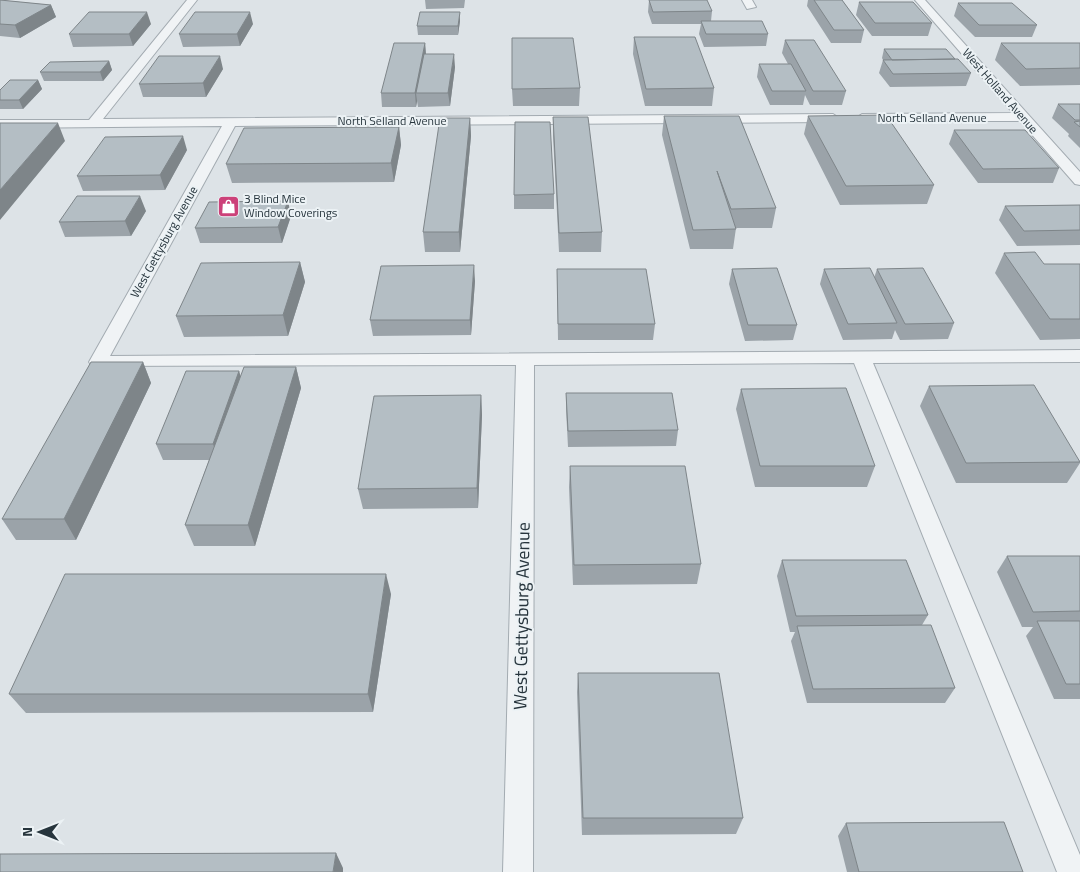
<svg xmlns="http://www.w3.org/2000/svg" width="1080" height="872" viewBox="0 0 1080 872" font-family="'Titillium Web',sans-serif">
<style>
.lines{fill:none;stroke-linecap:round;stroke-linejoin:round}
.minor-casing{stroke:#a3abb1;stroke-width:2}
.minor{fill:#f0f3f5;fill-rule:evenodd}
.wall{fill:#9ba3a9}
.shaded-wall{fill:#7e8589}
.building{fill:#b4bec4;stroke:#7e8589}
.labels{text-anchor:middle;stroke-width:4;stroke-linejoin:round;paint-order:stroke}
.far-street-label{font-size:12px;fill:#27353d;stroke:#ecf2f5}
.far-poi-label{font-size:12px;fill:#27353d;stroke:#ecf2f5;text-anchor:start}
.near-street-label{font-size:18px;fill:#27353d;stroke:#ecf2f5}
</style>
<rect width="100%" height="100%" fill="#dde3e7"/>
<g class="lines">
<defs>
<path id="minor" d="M187,0H197L103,119L833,114L839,118L833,122L235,126L110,356L1080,350V362L873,363L1080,855V872H1057L854,363L534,365L533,872H503L516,365L92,366L89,362L222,126L0,128V120H89Z
M742,0H752L756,7L747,9Z
M915,0H925L1080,172V185L1075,184L1020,121H858L856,118L862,114L1013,113Z"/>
</defs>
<use href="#minor" class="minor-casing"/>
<use href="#minor" class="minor"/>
</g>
<path class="wall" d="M0,0L51,5L56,17L20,38L0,36Z
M425,0H465L464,8L426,9Z
M649,0L712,11L711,21L768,34L766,46L704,47L699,34L701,24H652L648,12Z
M808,0H842L864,30L861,43H831L807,6Z
M859,2L932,23L928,36H872L856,15Z
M958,3L1037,25L1032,37H975L954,16Z
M460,21L458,35H418L417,26Z
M151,24L133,46L73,47L69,34Z
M253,24L240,46L183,47L179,34Z
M634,37L714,88L712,106H645L633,54Z
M785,40L846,91L842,105H810L805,95L803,105H770L757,77L759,64H788L782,53Z
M425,43L426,54L455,67L450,106L418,107L417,101L416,107H382L381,93Z
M1001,43H1080V85L1020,86L995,60Z
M884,49L971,73L966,86L890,87L879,73L883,60L882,58Z
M109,61L112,70L103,81H44L40,72Z
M223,69L206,97H143L139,84Z
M38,80L42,89L23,109H0V90Z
M580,88L579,106H513L512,89Z
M1058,104H1080V148L1068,136L1069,134L1052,118Z
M664,116L776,208L772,228H736L733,249H690L662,135Z
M808,116L934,185L927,204L840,205L804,134Z
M553,117L602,232L601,252H559L553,136Z
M470,118L471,136L460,252H425L423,232Z
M399,127L401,145L394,182L232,183L226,164Z
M954,130L1059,168L1053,183H978L949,144Z
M187,150L165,190L83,191L77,176Z
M554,194V209H514V195Z
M288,201L291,216L282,243H200L195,228Z
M1080,205V245L1017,246L999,220L1005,206Z
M146,211L131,236L65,237L59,222Z
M1004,253L1044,264H1080V339L1040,340L995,273Z
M300,262L305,282L288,336L184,337L176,316Z
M557,269L655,324L653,340H558Z
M732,269L797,325L793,340L745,341L729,284Z
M824,269L874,278L877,269L954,323L948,339L900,340L895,330L892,339L843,340L820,284Z
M475,281L471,335L373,336L370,320Z
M143,362L151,383L76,540H16L2,519Z
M296,367L301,388L255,546H194L185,525L209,460H163L156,444L239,371L240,376Z
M929,386L1080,461V463L1067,483H956L920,406Z
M741,389L875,466L867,487H755L736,409Z
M566,393L678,430L676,446L568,447L566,409Z
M481,395L482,415L478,508L363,509L358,489Z
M570,466L701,564L697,584L573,585L569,487Z
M1007,556H1080V699H1054L1026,636L1033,627H1022L997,572Z
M782,560L928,615L922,625L955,688L945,703H807L791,641L795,632H790L777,576Z
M391,594L373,712L26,713L9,694Z
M578,673L743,818L736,834L582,835L577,692Z
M846,823L1023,872H847L838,836Z"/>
<path class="shaded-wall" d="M51,5L56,17L20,38L15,25Z
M147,12L151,24L133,46L129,34Z
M250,12L253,24L240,46L237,34Z
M460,12V21L458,35V26Z
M425,43L426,56L416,93L417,101L416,107L415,93Z
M454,54L455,67L450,106L448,93Z
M220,56L223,69L206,97L203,83Z
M109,61L112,70L103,81L100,72Z
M38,80L42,89L23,109L19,100Z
M470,118L471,136L460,252L459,232Z
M58,123L65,141L0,220V190Z
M399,127L401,145L394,182L391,163Z
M183,136L187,150L165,190L160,175Z
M140,196L146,211L131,236L125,221Z
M288,201L291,216L282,243L278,227Z
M300,262L305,282L288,336L283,315Z
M474,265L475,281L471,335L470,320Z
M143,362L151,383L76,540L64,519Z
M296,367L301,388L255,546L248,525Z
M239,371L244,387L219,460L213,444Z
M481,395L482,415L478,508L477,488Z
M386,574L391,594L373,712L368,694Z
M336,853L343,868V872H333Z"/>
<path class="building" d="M0,0L51,5L15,25L0,24Z
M649,0H707L712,11L653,12Z
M814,0H842L864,30H834Z
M859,2H913L932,23H875Z
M958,3H1012L1037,25H979Z
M89,12H147L129,34H69Z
M195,12H250L237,34H179Z
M420,12H460L458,26H417Z
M701,21H762L768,34H706Z
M634,37H695L714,88L646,89Z
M512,38H573L580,88L512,89Z
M785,40H814L846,91H813Z
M394,43H425L415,93H381Z
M1001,43H1080V68L1026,69Z
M884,49H946L955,59L892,60Z
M424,54H454L448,93H416Z
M159,56H220L203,83L139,84Z
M958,59L971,73L893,74L883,60Z
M109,61L100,72H40L50,62Z
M759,64H791L806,91H772Z
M10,80H38L19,100H0V90Z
M1058,104H1080V120H1075Z
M886,115L934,185L846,186L808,116Z
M664,116H739L776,208L731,209L717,171L736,229L693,230Z
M553,117H588L602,232L559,233Z
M440,118H470L459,232H423Z
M1080,121V127L1074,122Z
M515,122H550L554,194L514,195Z
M0,123H58L0,190Z
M399,127L391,163L226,164L244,128Z
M954,130H1025L1059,168L983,169Z
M183,136L160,175L77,176L105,137Z
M77,196H140L125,221L59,222Z
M288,201L278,227L195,228L209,202Z
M1080,205V230L1024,231L1005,206Z
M1035,252L1044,264H1080V319H1050L1004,253Z
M300,262L283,315L176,316L201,263Z
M474,265L470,320H370L381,266Z
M777,268L797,325H748L732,269Z
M870,268L897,323L848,324L824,269Z
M923,268L954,323L905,324L877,269Z
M557,269H646L655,324H558Z
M91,362H143L64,519H2Z
M244,367H296L248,525H185Z
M186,371H239L213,444H156Z
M1034,385L1080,462L966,463L929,386Z
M846,388L875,466H760L741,389Z
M566,393H672L678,430L568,431Z
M481,395L477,488L358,489L374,396Z
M570,466H685L701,564L574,565Z
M1007,556H1080V611L1033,612Z
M782,560H906L928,615L796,616Z
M65,574H386L368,694H9Z
M1037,621H1080V684H1066Z
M931,625L955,688L813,689L797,626Z
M578,673H719L743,818H583Z
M1004,822L1023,872H859L846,823Z
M336,853L333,872H0V854Z"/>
<defs>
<symbol id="shop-square" viewBox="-11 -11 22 22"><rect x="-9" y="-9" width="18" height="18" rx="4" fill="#cc4179" stroke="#ecf2f5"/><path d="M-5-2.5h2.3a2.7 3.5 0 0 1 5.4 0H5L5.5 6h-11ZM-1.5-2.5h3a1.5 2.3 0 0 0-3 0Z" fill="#fff"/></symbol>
</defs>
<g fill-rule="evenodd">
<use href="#shop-square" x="216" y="194" width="25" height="25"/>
</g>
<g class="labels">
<g class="far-street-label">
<text transform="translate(1000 91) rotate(49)" y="4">West Holland Avenue</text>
<text x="932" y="122">North Selland Avenue</text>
<text x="392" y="125">North Selland Avenue</text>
<text transform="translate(164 242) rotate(-61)" y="4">West Gettysburg Avenue</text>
</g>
<g class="far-poi-label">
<text x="244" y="203">3 Blind Mice<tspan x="244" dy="14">Window Coverings</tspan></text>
</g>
<g class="near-street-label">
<text transform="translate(522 616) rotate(-89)" y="6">West Gettysburg Avenue</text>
</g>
</g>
<g transform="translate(40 832) rotate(270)" stroke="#ecf2f5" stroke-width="4" paint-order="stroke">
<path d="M0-4L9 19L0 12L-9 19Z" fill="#27353d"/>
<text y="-8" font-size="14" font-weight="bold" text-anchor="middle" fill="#27353d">N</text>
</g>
</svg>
